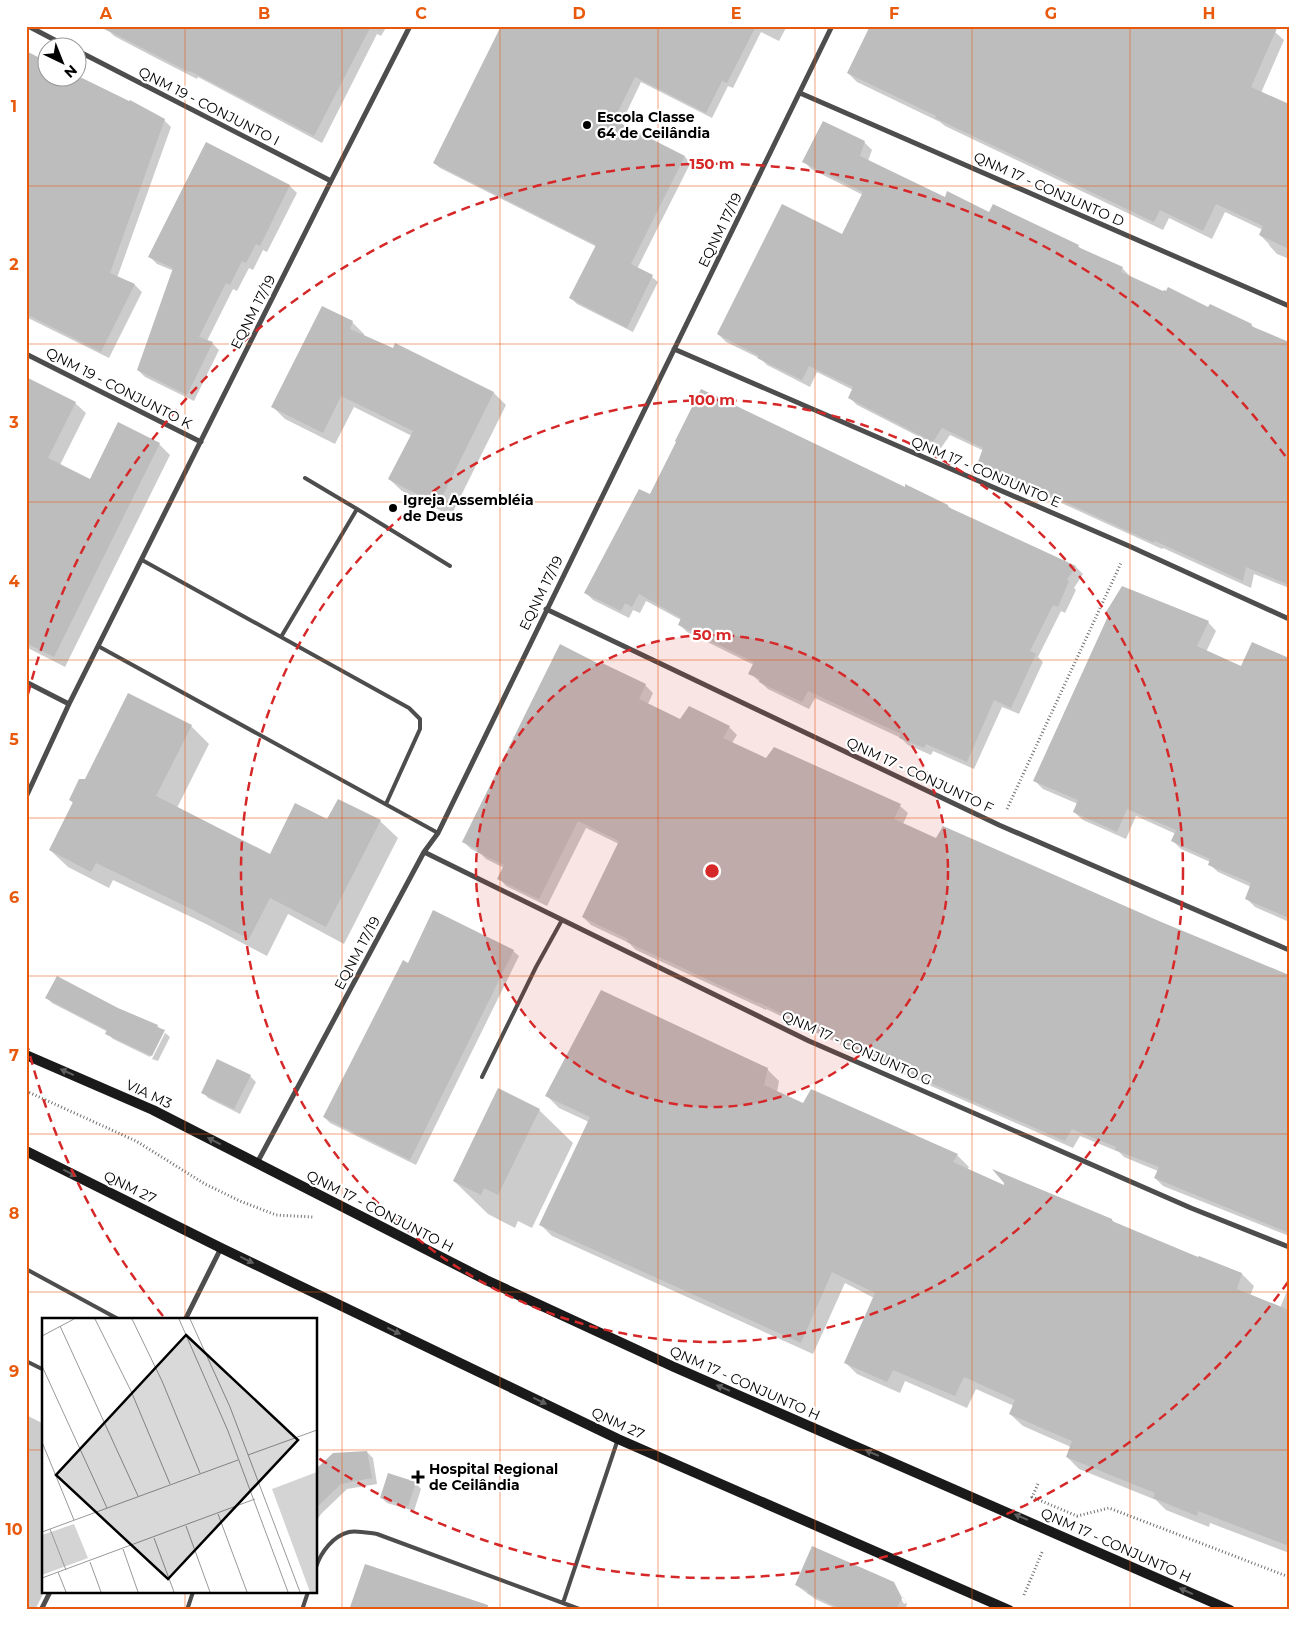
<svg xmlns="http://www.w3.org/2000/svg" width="1315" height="1636" viewBox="0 0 1315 1636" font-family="Montserrat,sans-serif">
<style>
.shadow{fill:#0003}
.building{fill:#bdbdbd}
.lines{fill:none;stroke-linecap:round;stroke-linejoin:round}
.path{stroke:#6f6f6f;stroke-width:3;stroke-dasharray:1 2.5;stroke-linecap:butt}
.lane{stroke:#4d4d4d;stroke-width:4}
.street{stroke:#4d4d4d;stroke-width:5}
.secondary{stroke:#1a1a1a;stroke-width:10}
.oneway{fill:#5f5f5f}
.grid{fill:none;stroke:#e8590c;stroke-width:1;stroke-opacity:0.55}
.ring{fill:none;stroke:#d62828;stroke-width:2.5;stroke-dasharray:9 6}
.poi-dot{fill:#000;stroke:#fff;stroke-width:2}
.labels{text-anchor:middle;stroke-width:4.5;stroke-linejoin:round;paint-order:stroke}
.street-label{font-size:14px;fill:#000;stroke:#fff}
.poi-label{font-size:14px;font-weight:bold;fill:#000;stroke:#fff;text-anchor:start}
.inset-road{fill:none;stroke:#999;stroke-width:1}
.view{fill:#000;fill-opacity:0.15;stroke:#000;stroke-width:2.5}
.inset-edge{fill:none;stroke:#000;stroke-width:2.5}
.centre{fill:#d62828;stroke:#fff;stroke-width:2.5}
.ring-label{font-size:15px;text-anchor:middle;font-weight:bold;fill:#d62828;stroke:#fff;stroke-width:4.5;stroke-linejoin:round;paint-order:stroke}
.neatline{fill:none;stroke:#e8590c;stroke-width:2}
.grid-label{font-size:16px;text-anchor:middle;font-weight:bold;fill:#e8590c}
</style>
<rect width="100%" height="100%" fill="#fff"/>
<path class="shadow" d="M98,26H387L381,36L377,34L322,143L198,77L197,79L156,58L114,36L110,32Z
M504,26H787L779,41L761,32L733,88L728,86L712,118L641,82L621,124L685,157L691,162L637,269L652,277L658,282L633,332L577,304L571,298L597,247L440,168L434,163Z
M1275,32L1284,40L1261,93L1289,105V259L1277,254L1269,245V244L1260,235L1263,230L1225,212L1212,239L1169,218L1163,230L945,126L940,122L857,82L848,73Z
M26,51L41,60L48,78H77L164,120L171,127L117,278L135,285L142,292L109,358L26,317Z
M864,142L872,150L868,161L945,199L990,214L994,206L1078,246L1082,250L1122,268L1130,276L1129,277L1164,293L1251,325L1256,329L1289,344V588L1254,574L1251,588L1163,548L1162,549L987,469L980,462L984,451L950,435L941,448L857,405L850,398L853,390L817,372L810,387L767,365L761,359L726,342L718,334L843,236L863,195L811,169L804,161Z
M206,144L290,186L297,193L267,252L263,250L253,270L249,268L237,291L233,289L207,341L212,343L219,350L194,401L145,377L138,370L174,271L157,264L150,257Z
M352,322L364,334V336L494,393L506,405L451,516L402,491L389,479L412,436L354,407L335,444L285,419L273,407Z
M26,378L75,403L86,413L60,465L90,481L119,424L159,444L170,455L65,667L26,647Z
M905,488L948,506L952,510L1076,567L1083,574L1074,588L1076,590L1065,613L1061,611L1038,657L1043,662L1019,714L1002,707L974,769L933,751L931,755L908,745L901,738L815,698L809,709L768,689L750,673L754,665L687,632L679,624L681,620L646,601L640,613L633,610L629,618L593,600L586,593L650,496Z
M1208,622L1216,631L1206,652L1234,668L1289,659V922L1255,907L1247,899L1251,887L1218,872L1209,864L1210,862L1181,849L1173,841L1176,834L1136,816L1126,839L1083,820L1074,812L1078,804L1043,789L1034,780Z
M602,667L645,685L653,693L648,704L681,720L729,727L737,735L732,743L767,760L900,806L908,813L903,824L1289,1091V1236L1163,1186L1155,1178L1158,1171L1124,1157L1119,1152L1080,1136L1073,1148L899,1072L766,1009V1010L636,950L629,943L591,925L583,917L619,844L586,828L547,906L506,886L499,878L504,868L486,859L481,854L471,849L463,841Z
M129,695L191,726L209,744L177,808L270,856L328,821H380L398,838L344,944L288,914L267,956L206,924L113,880L109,888L68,867L50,850L74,804L70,800L86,780Z
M513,951L519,956L416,1165L330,1123L324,1117Z
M47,998L118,1009L157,1026L163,1031L150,1057L113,1039L107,1033L108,1032L52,1003Z
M163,1031L170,1037L158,1061L152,1059L165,1033Z
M767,1069L779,1081L777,1092L804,1105L957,1155L969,1167L967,1170L1004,1187L1112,1220L1117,1225L1199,1258L1242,1274L1254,1286L1250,1296L1280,1308L1287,1291H1289V1553L1210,1523L1209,1527L1166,1510L1156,1500L1079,1469L1067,1457L1071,1447L1023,1426L1010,1414L1014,1406L976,1389L967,1408L905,1381L900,1393L857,1374L845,1362L874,1298L845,1283L813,1354L552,1236L540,1224L589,1122L559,1108L547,1096Z
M250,1076L256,1082L240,1114L208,1098L203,1092Z
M539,1110L573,1143L532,1228L518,1221L515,1228L488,1214L454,1181Z
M26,1415L44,1424V1592L35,1610H26Z
M367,1452L373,1458L377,1484L347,1489L321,1514L316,1522V1471Z
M416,1483L421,1489L414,1511L387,1503L381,1497Z
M366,1565L497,1610H351Z
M893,1583L904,1604L906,1603L898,1588L907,1604L905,1610H839L815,1599L796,1585Z"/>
<path class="building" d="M99,26H371L314,136L190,71L189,72Z
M501,26H756L727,83L722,81L706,113L635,77L614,120L685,156L631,264L653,275L627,328L569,298L596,245L433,163Z
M870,26H1278L1251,87L1289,104V249L1259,235L1263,226L1216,204L1203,231L1160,210L1154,222L935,118L936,116L847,73Z
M26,51L48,62V78H78V76L129,101L130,100L165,119L110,273L135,284L101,352L26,314Z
M823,121L865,141L860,156L945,197L947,191L989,212L993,204L1079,245L1078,247L1123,267L1121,272L1163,291L1164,290L1166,291L1168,287L1208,307L1210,304L1252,324L1251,326L1289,342V585L1246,567L1243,581L1155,541L1154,543L978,462L983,448L942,428L933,442L848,398L853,387L809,366L802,380L757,358L759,356L717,334L782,204L842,234L863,192L802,162Z
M206,142L290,185L260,246L256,244L246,263L242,261L230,285L226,283L199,337L213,342L187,395L137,370L173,268L148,257Z
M322,306L353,321L350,329L393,348L395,343L494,392L438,505L388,479L413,431L341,396L323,433L271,407Z
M26,377L76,402L48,458L90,479L118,422L160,443L54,657L26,643Z
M701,389L905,487V484L948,505V507L1076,566L1067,580L1069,581L1058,607L1053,605L1030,651L1036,654L1011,708L994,700L967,762L926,744L924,748L899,738L901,734L808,691L802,702L759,682L760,679L748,674L754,662L678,625L681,618L639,594L632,607L625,603L621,611L584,593L639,489L650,494L676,442L675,441Z
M1122,586L1209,621L1197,646L1241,666L1252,642L1289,658V918L1245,899L1251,883L1208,865L1210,859L1171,841L1176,830L1127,809L1117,832L1073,812L1078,800L1033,781L1109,614L1106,612Z
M560,644L601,665L602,663L646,684L639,699L680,719L689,706L730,726L723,738L766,758L774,747L901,804L894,819L936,838L943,826L1159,921L1289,975V1233L1154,1178L1159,1167L1115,1150L1116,1147L1072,1129L1065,1141L889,1065L758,1002V1003L627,942L628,939L582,917L619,841L578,821L539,899L497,879L504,865L477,852L478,850L462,842Z
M128,693L192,725L156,796L270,854L295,803L327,819L338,799L381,820L326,927L270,898L249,939L187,907L96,863L91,872L49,850L73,802L69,800L79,779H85Z
M433,910L514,950L410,1160L323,1117L403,960L408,963Z
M57,976L118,1008L158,1025L157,1027L165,1030L152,1056L105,1034L107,1030L45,998Z
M601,990L768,1068L764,1085L803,1103L811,1089L958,1154L953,1162L1004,1185V1183L992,1169L1112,1219V1221L1198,1257L1199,1256L1242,1273L1237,1289L1289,1310V1546L1198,1511L1197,1516L1153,1498L1155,1493L1066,1457L1072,1441L1009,1414L1015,1400L964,1377L955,1396L893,1370L887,1382L844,1363L875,1293L832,1272L801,1343L539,1225L590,1117L545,1096Z
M217,1059L251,1075L234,1109L201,1093Z
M498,1088L540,1109L498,1195L484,1188L481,1195L453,1181Z
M367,1451L372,1478L341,1484L316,1508V1469L333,1453Z
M388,1473L416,1482L408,1506L380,1498Z
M812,1546L894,1582L902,1598L896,1610H844L807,1593L808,1591L795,1585Z
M365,1564L488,1605L487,1610H349Z"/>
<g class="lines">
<path class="path" d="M1007,809L1121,563
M26,1091L136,1141L205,1184L240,1201L276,1215L313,1217
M1038,1484L1032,1497L1077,1516L1109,1508L1289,1577
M1024,1595L1043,1550"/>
<path class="lane" d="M305,478L357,509
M142,560L409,708L420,719V729L386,804
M281,637L357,509L450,566
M98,646L438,833
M482,1077L536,967L562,920
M26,1269L120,1320
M26,1361L44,1370
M316,1567C321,1552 333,1536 349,1532C356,1530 369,1533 377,1534L563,1603L618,1439
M563,1603L582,1610
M187,1610L193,1592
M302,1610L308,1592"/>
<path class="street" d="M28,26L70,48
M78,51L331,181
M800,93L1289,306
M674,349L1129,546L1289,619
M26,354L201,442
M546,609L999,825L1289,950
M26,682L69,704
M26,797L69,704L331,181L410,26
M424,852L809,1041L1191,1208L1289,1247
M257,1163L424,852L438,833L832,26
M185,1320L221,1248
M41,1610L50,1592"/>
<path class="secondary" d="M26,1055L153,1110L486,1280L674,1367L1230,1610
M26,1151L221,1248L618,1439L1009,1610"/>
</g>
<defs><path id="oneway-solid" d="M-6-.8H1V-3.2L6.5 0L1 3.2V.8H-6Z" transform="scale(1.25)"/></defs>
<g class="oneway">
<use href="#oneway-solid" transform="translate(67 1072) rotate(-156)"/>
<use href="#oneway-solid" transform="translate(214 1141) rotate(-153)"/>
<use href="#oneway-solid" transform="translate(70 1173) rotate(27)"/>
<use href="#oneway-solid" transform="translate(247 1260) rotate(26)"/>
<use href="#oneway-solid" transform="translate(394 1331) rotate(26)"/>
<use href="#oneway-solid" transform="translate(723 1388) rotate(-157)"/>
<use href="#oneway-solid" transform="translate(540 1401) rotate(26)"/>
<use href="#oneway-solid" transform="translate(872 1453) rotate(-157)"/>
<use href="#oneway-solid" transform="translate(1021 1517) rotate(-157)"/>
<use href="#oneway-solid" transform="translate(1186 1591) rotate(-156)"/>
</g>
<path class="grid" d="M185,26V1320M342,26V1610M500,26V1610M658,26V1610M815,26V1610M972,26V1610M1130,26V1610M26,186H1289M26,344H1289M26,502H1289M26,660H1289M26,818H1289M26,976H1289M26,1134H1289M26,1292H1289M26,1450H44M316,1450H1289M185,1592V1610"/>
<circle cx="712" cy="871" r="236" fill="#d62828" fill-opacity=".12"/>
<g class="ring">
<circle cx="712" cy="871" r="236"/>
<circle cx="712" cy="871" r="471"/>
<path d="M1288 1282A707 707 0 0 1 317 1457M163 1316A707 707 0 0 1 28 1048M28 694A707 707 0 0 1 1288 460"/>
</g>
<g class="poi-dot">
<circle cx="587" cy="125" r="5"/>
<circle cx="393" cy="508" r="5"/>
<path d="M415.5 1469.5h5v5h5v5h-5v5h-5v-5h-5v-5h5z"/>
</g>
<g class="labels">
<g class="street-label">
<text transform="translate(209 106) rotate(27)" y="5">QNM 19 - CONJUNTO I</text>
<text transform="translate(1049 189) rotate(24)" y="5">QNM 17 - CONJUNTO D</text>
<text transform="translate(720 230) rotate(-64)" y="5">EQNM 17/19</text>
<text transform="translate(253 312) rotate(-63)" y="5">EQNM 17/19</text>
<text transform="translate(119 388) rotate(27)" y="5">QNM 19 - CONJUNTO K</text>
<text transform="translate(986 472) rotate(23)" y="5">QNM 17 - CONJUNTO E</text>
<text transform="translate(541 593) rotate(-64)" y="5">EQNM 17/19</text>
<text transform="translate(920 775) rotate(25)" y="5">QNM 17 - CONJUNTO F</text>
<text transform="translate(357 953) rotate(-62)" y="5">EQNM 17/19</text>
<text transform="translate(857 1048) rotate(24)" y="5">QNM 17 - CONJUNTO G</text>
<text transform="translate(149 1094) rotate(25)" y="5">VIA M3</text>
<text transform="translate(130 1187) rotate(26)" y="5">QNM 27</text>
<text transform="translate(380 1211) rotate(27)" y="5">QNM 17 - CONJUNTO H</text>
<text transform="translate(745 1383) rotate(24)" y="5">QNM 17 - CONJUNTO H</text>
<text transform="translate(618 1423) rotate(25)" y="5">QNM 27</text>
<text transform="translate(1116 1545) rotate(24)" y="5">QNM 17 - CONJUNTO H</text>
</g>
<g class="poi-label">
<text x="597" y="122">Escola Classe<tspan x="597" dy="16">64 de Ceilândia</tspan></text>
<text x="403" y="505">Igreja Assembléia<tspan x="403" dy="16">de Deus</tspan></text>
<text x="429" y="1474">Hospital Regional<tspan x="429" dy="16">de Ceilândia</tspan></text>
</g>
</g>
<g transform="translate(42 1318)">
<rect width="275" height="275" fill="#fff"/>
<path d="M275,154V274H268L230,171ZM32,206L46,240L0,257V217Z" fill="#d4d4d4"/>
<path class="inset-road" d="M53,1L89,73L128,166M90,1L120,63L158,155M137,1L186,113L246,274M148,1L188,89L258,274M18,8L96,178M0,18L32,1M0,48L65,190M0,124L32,202M206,137L275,112M176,196L205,274M144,208L168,274M8,211L24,252M0,214L196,142M112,220L132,274M81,231L96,274M48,244L59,274M16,254L24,274M0,260L213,181"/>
<path class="view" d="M144,17L256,122L126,261L14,157Z"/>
<rect width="275" height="275" class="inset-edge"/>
</g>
<circle cx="712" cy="871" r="8" class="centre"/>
<g class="ring-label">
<text x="712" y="169">150 m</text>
<text x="712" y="405">100 m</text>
<text x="712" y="640">50 m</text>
</g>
<rect width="1315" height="1636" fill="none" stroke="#ffffff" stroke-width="55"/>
<g transform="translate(62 62) rotate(137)"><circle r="24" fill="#ffffff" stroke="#999999"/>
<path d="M0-4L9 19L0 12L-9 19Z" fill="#000000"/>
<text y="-8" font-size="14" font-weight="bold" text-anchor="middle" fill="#000000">N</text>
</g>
<rect x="28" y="28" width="1260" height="1580" class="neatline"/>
<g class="grid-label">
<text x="106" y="19">A</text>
<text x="264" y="19">B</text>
<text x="421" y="19">C</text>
<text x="579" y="19">D</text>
<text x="736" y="19">E</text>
<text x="894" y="19">F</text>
<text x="1051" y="19">G</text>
<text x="1209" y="19">H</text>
<text x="14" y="112">1</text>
<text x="14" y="270">2</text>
<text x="14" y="428">3</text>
<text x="14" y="587">4</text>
<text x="14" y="745">5</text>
<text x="14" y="903">6</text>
<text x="14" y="1061">7</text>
<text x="14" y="1219">8</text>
<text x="14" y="1377">9</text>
<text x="14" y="1535">10</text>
</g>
</svg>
